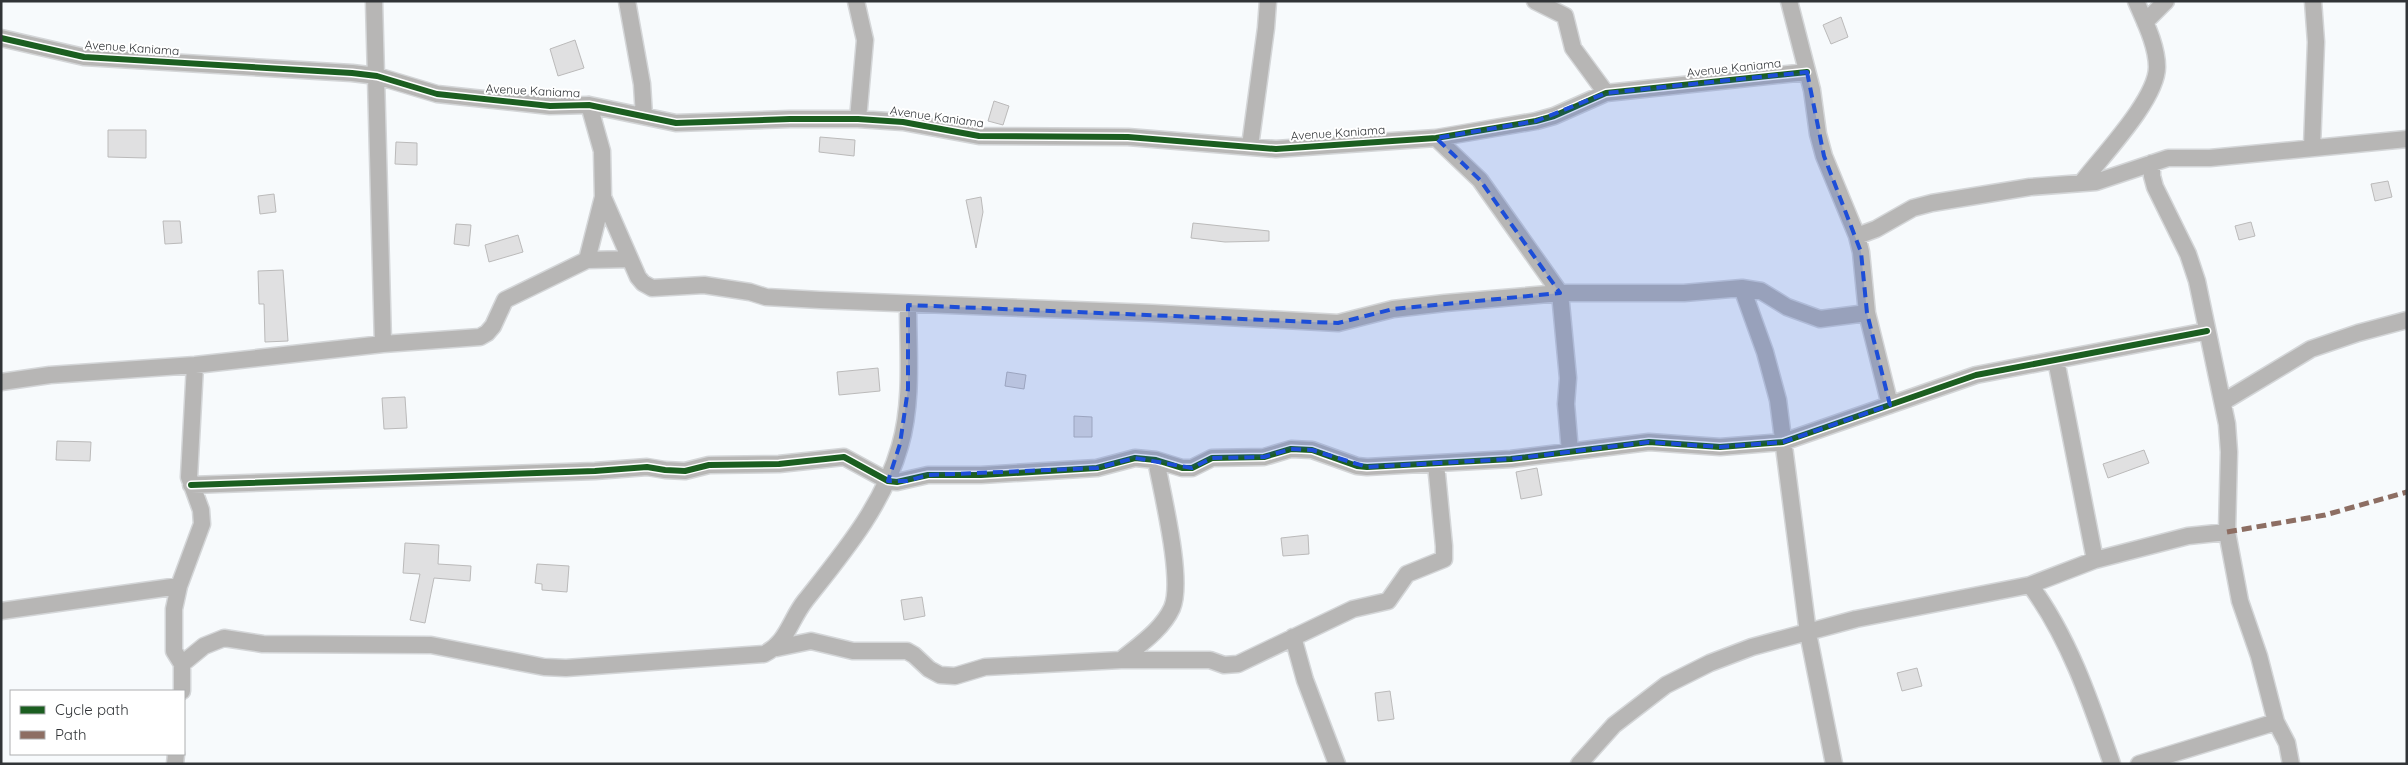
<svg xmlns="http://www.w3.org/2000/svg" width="2408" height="765" viewBox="0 0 2408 765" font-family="Quicksand,sans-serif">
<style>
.building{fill:#e0e0e1;stroke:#bbbaba}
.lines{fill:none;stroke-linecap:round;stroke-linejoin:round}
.minor-casing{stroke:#d4d6d8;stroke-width:19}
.minor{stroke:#b7b6b5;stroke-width:16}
.quiet{stroke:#8d6e63;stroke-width:5;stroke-dasharray:10 5;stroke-linecap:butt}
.cycleway-casing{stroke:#fff;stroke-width:9}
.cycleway{stroke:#1b5e20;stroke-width:6}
.marked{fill:#1d4ed8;fill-opacity:0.2;stroke:#1d4ed8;stroke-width:4;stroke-dasharray:10 6;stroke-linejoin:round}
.labels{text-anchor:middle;stroke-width:4;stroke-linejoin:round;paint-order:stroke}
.street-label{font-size:12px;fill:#313437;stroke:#fff}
</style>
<rect width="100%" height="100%" fill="#f7fafc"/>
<path class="building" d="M1841,17L1848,37L1831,44L1823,25Z
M575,40L584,68L558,76L550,49Z
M994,101L1009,106L1003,125L988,121Z
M108,130H146V158L108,157Z
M820,137L855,140L854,156L819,152Z
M396,142L417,143V165L395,164Z
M2388,181L2392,197L2375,201L2371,184Z
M274,194L276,212L260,214L258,196Z
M981,197L983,212L976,248L966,200Z
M163,221H180L182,243L165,244Z
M2251,222L2255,236L2239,240L2235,226Z
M1193,223L1269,231V241L1225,242L1191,238Z
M456,224L471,225L469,246L454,244Z
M518,235L523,252L489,262L485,245Z
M283,270L288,341L265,342L264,304H259L258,271Z
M878,368L880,391L839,395L837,372Z
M1007,372L1026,375L1024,389L1005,386Z
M405,397L407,428L384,429L382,398Z
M1074,416L1092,417V437H1074Z
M57,441L91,442L90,461L56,460Z
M2144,450L2149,463L2108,478L2103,464Z
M1537,468L1542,495L1521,499L1516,472Z
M1308,535L1309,554L1283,556L1281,538Z
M405,543L439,545L438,564L471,566L470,581L434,578L425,623L410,620L420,574L403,573Z
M537,564L569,566L567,592L542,590V584L535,583Z
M922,597L925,616L904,620L901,600Z
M1917,668L1922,686L1902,691L1897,673Z
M1390,691L1394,719L1378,721L1375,693Z"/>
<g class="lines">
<defs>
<path id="minor" d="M374,1L383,344
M627,1L642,84L644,116
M856,1L865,40L858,119
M1535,1L1565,16L1573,48L1606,93
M2145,22L2166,1
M1,38L84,57L352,73L377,76L437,94L550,106L589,105L676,123L790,119H858L903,122L979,136L1128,137L1276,149L1436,138L1536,121L1554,116L1606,93L1807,72
M589,105L602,151L603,197L638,277L643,283L652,288L704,285L750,292L766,297L820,300L1152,313L1338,323L1393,309L1445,303L1560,293H1684L1742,288L1761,291L1787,307L1820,319L1867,313L1861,252L1857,236L1824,156L1818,134L1812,90L1789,1
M1436,138L1480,180L1560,293L1568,378L1566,404L1570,452
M1250,146L1266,28L1268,1
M2312,147L2316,42L2313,1
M2152,163V176L2155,187L2188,254L2197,281L2227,424L2229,452L2227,532L2240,601L2259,656L2276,722L2287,743L2291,764
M2083,181C2103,155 2157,99 2157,67C2157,45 2144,20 2136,1
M1857,236L1876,229L1913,208L1932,203L2030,187L2096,182L2168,158H2210L2407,139
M587,260L630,259
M1742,288L1765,352L1778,400L1808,633L1834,764
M1867,313L1890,405
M2056,360L2095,560
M1,382L50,375L195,365L383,344L480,337L487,333L493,326L505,300L587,260L603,197
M2223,402L2311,349L2358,333L2407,320
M191,485L595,471L647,467L665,470L685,471L709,465L779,464L844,457L888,481L897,482L928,475H981L1097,468L1135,458L1156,460L1182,468H1192L1212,458L1264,457L1291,449L1312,450L1357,466L1367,467L1511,459L1649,442L1720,447L1783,442L1976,375L2207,331
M2030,585C2069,637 2091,703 2112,764
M1,611L179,586
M1293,637L1305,680L1337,764
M777,648L811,641L853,651H907L914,655L929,669L940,675L955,676L985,667L1121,660H1210L1224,665L1238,664L1353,609L1388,601L1407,574L1444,559V546L1436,464
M1121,660C1139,645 1162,630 1172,608C1184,580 1162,493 1156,460
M182,664L174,651V609L179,586L202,524L201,510L189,477L195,365
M182,691V664L204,646L224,638L263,644L431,645L544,667L566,668L764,654C787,643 790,620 805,601C843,553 883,506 900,446C913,401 908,351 908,305
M175,764L176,754
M1579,764L1614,725L1666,685L1710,663L1752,647L1856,619L2030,585L2095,560L2188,536L2227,532
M2139,764L2276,722"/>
</defs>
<use href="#minor" class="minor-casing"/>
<use href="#minor" class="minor"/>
<path class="quiet" d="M2227,532L2325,515L2407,492"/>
<defs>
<path id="cycleway" d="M1,38L84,57L352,73L377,76L437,94L550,106L589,105L676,123L790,119H858L903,122L979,136L1128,137L1276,149L1436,138L1536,121L1554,116L1606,93L1807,72
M191,485L595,471L647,467L665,470L685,471L709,465L779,464L844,457L888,481L897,482L928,475H981L1097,468L1135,458L1156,460L1182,468H1192L1212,458L1264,457L1291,449L1312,450L1357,466L1367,467L1511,459L1649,442L1720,447L1783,442L1976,375L2207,331"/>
</defs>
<use href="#cycleway" class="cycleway-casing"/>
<use href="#cycleway" class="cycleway"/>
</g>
<path class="marked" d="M1807,72L1824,156L1861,252L1867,313L1890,405L1783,442L1720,447L1649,442L1511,459L1367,467L1312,450L1291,449L1264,457L1212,458L1192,468L1135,458L1097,468L928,475L907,481H888L900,444L908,389V305L1338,323L1393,309L1560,293L1480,180L1436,138L1536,121L1606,93Z"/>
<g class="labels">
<g class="street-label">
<text transform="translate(132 48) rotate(4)" y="4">Avenue Kaniama</text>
<text transform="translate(1734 68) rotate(-6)" y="4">Avenue Kaniama</text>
<text transform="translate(533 91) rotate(3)" y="4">Avenue Kaniama</text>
<text transform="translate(937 117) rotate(8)" y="4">Avenue Kaniama</text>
<text transform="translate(1338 133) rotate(-4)" y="4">Avenue Kaniama</text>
</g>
</g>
<rect width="2408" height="765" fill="none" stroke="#313437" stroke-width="5"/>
<rect x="10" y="690" width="175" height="65" fill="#ffffff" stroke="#adaeaf"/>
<rect x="20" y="706" width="25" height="8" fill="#1b5e20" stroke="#adaeaf"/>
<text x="55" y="715" font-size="15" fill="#313437">Cycle path</text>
<rect x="20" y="731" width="25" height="8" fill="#8d6e63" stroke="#adaeaf"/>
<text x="55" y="740" font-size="15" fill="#313437">Path</text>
</svg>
